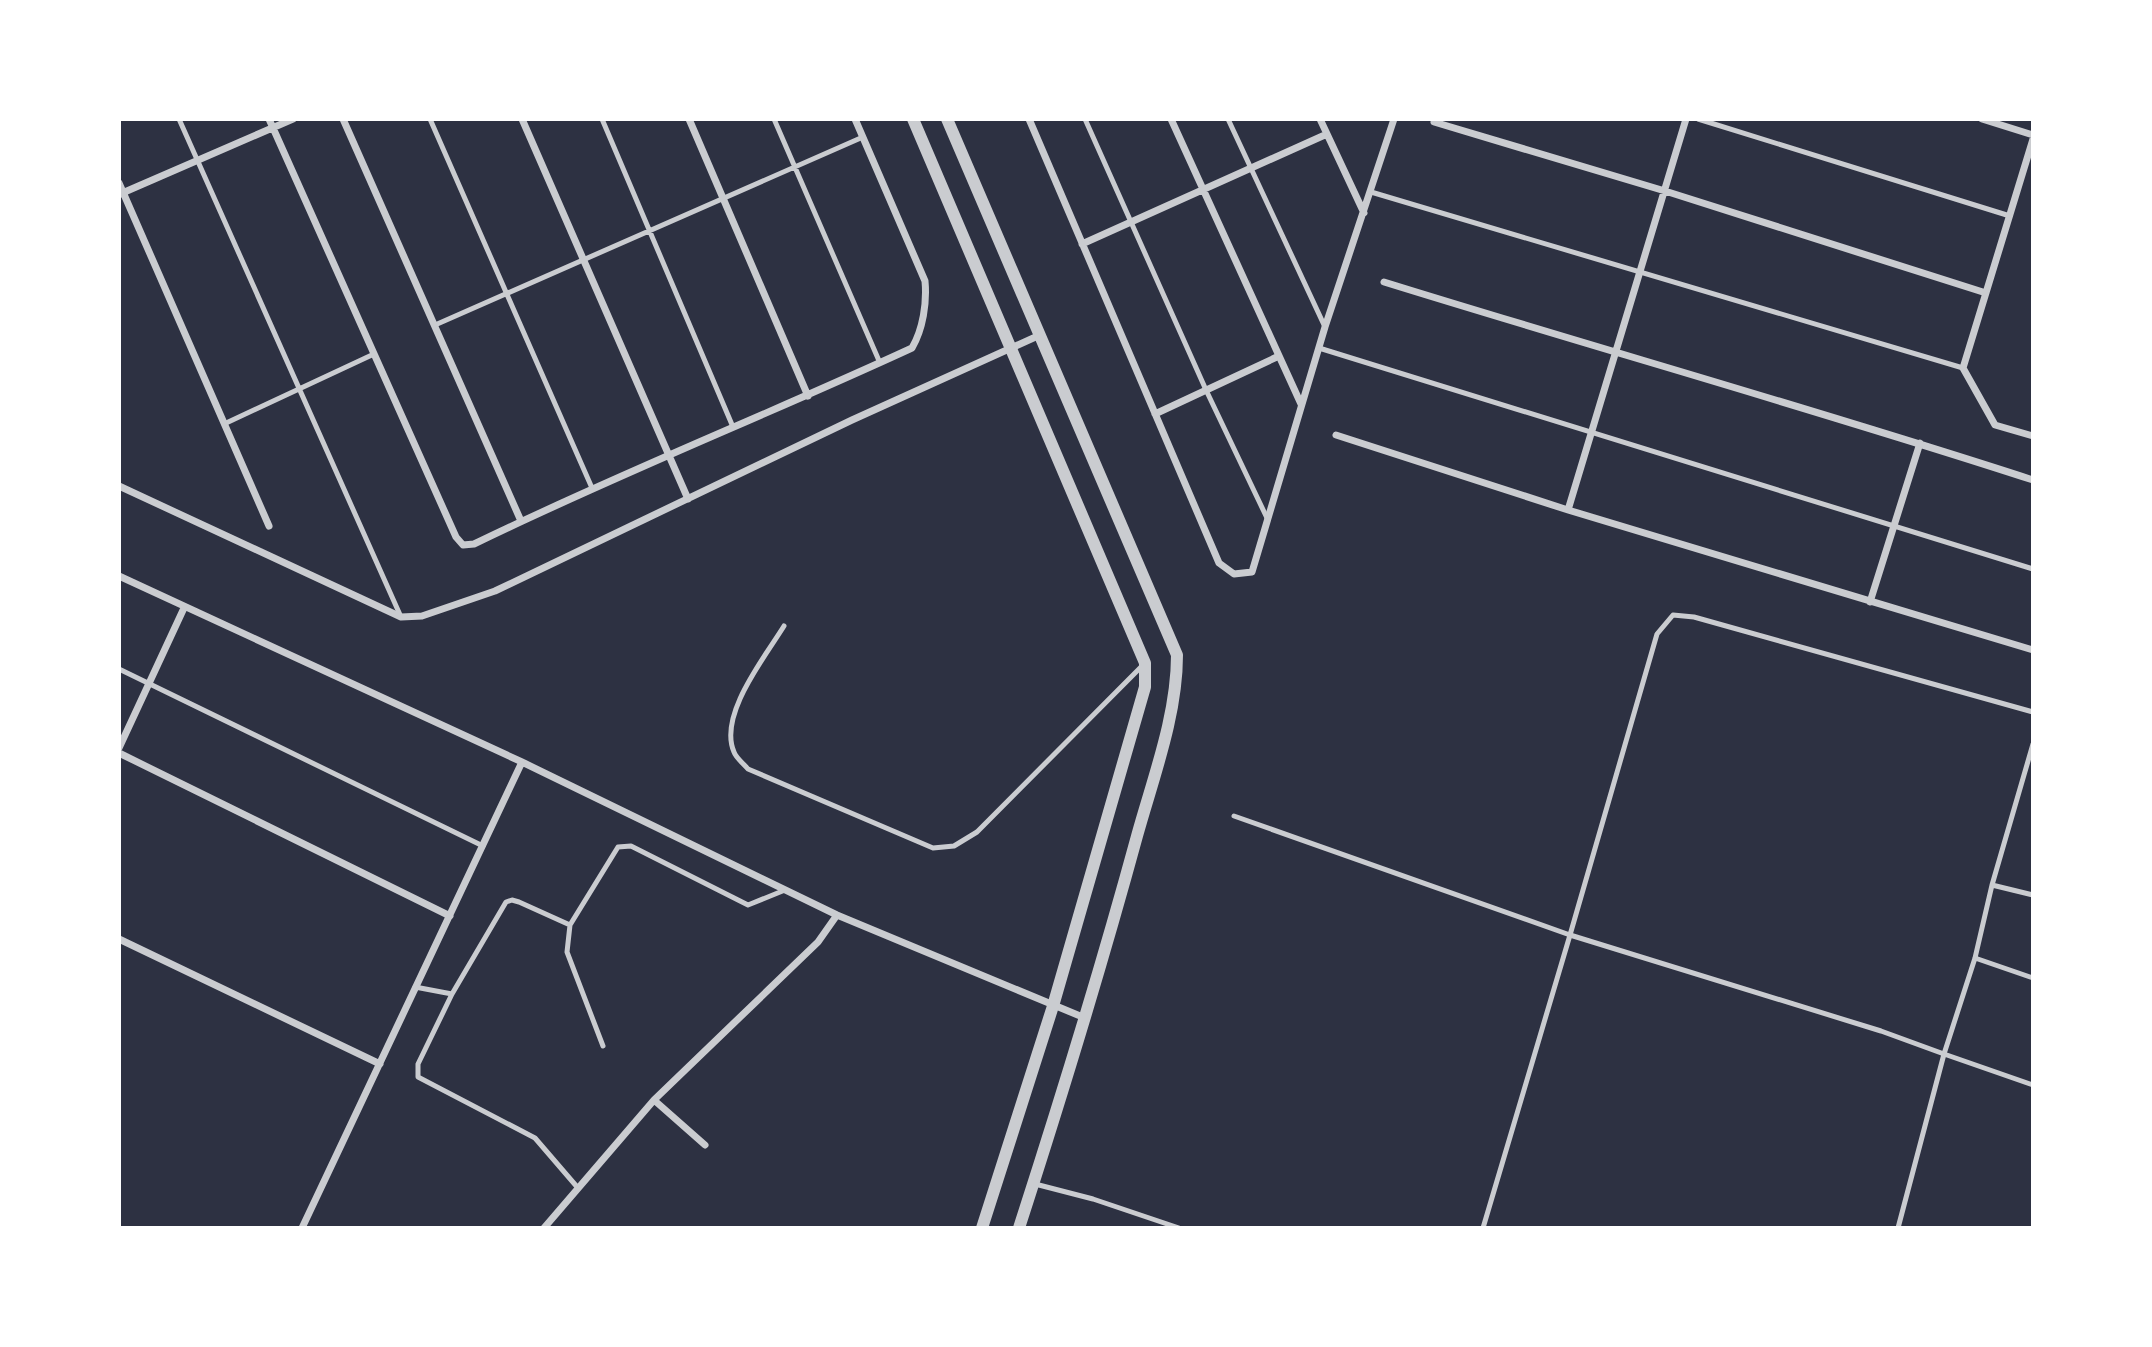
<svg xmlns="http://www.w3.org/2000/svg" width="2152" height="1347" viewBox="0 0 2152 1347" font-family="Karla,sans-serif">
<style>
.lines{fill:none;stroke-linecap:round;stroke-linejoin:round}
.service{stroke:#caccd0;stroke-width:5}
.minor{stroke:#caccd0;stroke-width:7}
.tertiary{stroke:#caccd0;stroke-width:12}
</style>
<rect width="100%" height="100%" fill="#2d3142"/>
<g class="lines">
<path class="service" d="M179,119L401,617
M430,119L592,488
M602,119L733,427
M774,119L880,363
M1085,119L1206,390L1267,518
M1228,119L1325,327
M1698,119L2010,216
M1371,192L1963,368
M435,325L863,137
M1319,348L2033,569
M224,424L374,354
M784,626C765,657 718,715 734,752C736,758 744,764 748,769L933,848L954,846L977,832L1143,665
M119,669L483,846
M1234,816L1570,935L1881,1031L1944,1054L1975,958L1992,885L2033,744
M1992,885L2033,895
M570,925L519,902L512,900L506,902L452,994L418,1064V1077L535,1138L578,1188
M1975,958L2033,978
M415,987L452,994
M603,1046L567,952L570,925L618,847L631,846L748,905L785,890
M1035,1184L1093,1199L1179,1228
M1483,1228L1570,935L1657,634L1673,615L1694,617L2033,712
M1898,1228L1944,1054L2033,1085"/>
<path class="minor" d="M269,119L456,537L463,545L474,544C618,474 767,415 912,348C923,329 927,303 925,281L855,119
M343,119L521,521
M522,119L688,499
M689,119L808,396
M1029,119L1219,563L1234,574L1252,572L1325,327L1394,119
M1171,119L1301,404
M1320,119L1364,213
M1982,119L2033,135
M1434,122L1665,191L1986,293
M2033,139L1963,368L1995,425L2033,436
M119,183L269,526
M120,194L293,119
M1082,244L1327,134
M1384,282C1600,349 1818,410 2033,480
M1155,414L1279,356
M1336,435L1568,510L2033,650
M119,486L401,617L422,616L495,591L852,420L1040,335
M1568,510L1686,119
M119,576L522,762L837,915L1085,1018
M1870,602L1920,443
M119,748L184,608
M119,753L450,916
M119,939L380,1064
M654,1100L705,1145
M302,1228L522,762
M544,1228L654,1100L818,942L837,915"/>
<path class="tertiary" d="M913,119L1145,663V687L1053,1006L982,1228
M947,119L1177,655C1177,716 1153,778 1137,836C1101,968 1061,1098 1019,1228"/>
</g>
<rect width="2152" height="1347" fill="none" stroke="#ffffff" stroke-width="242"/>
</svg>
